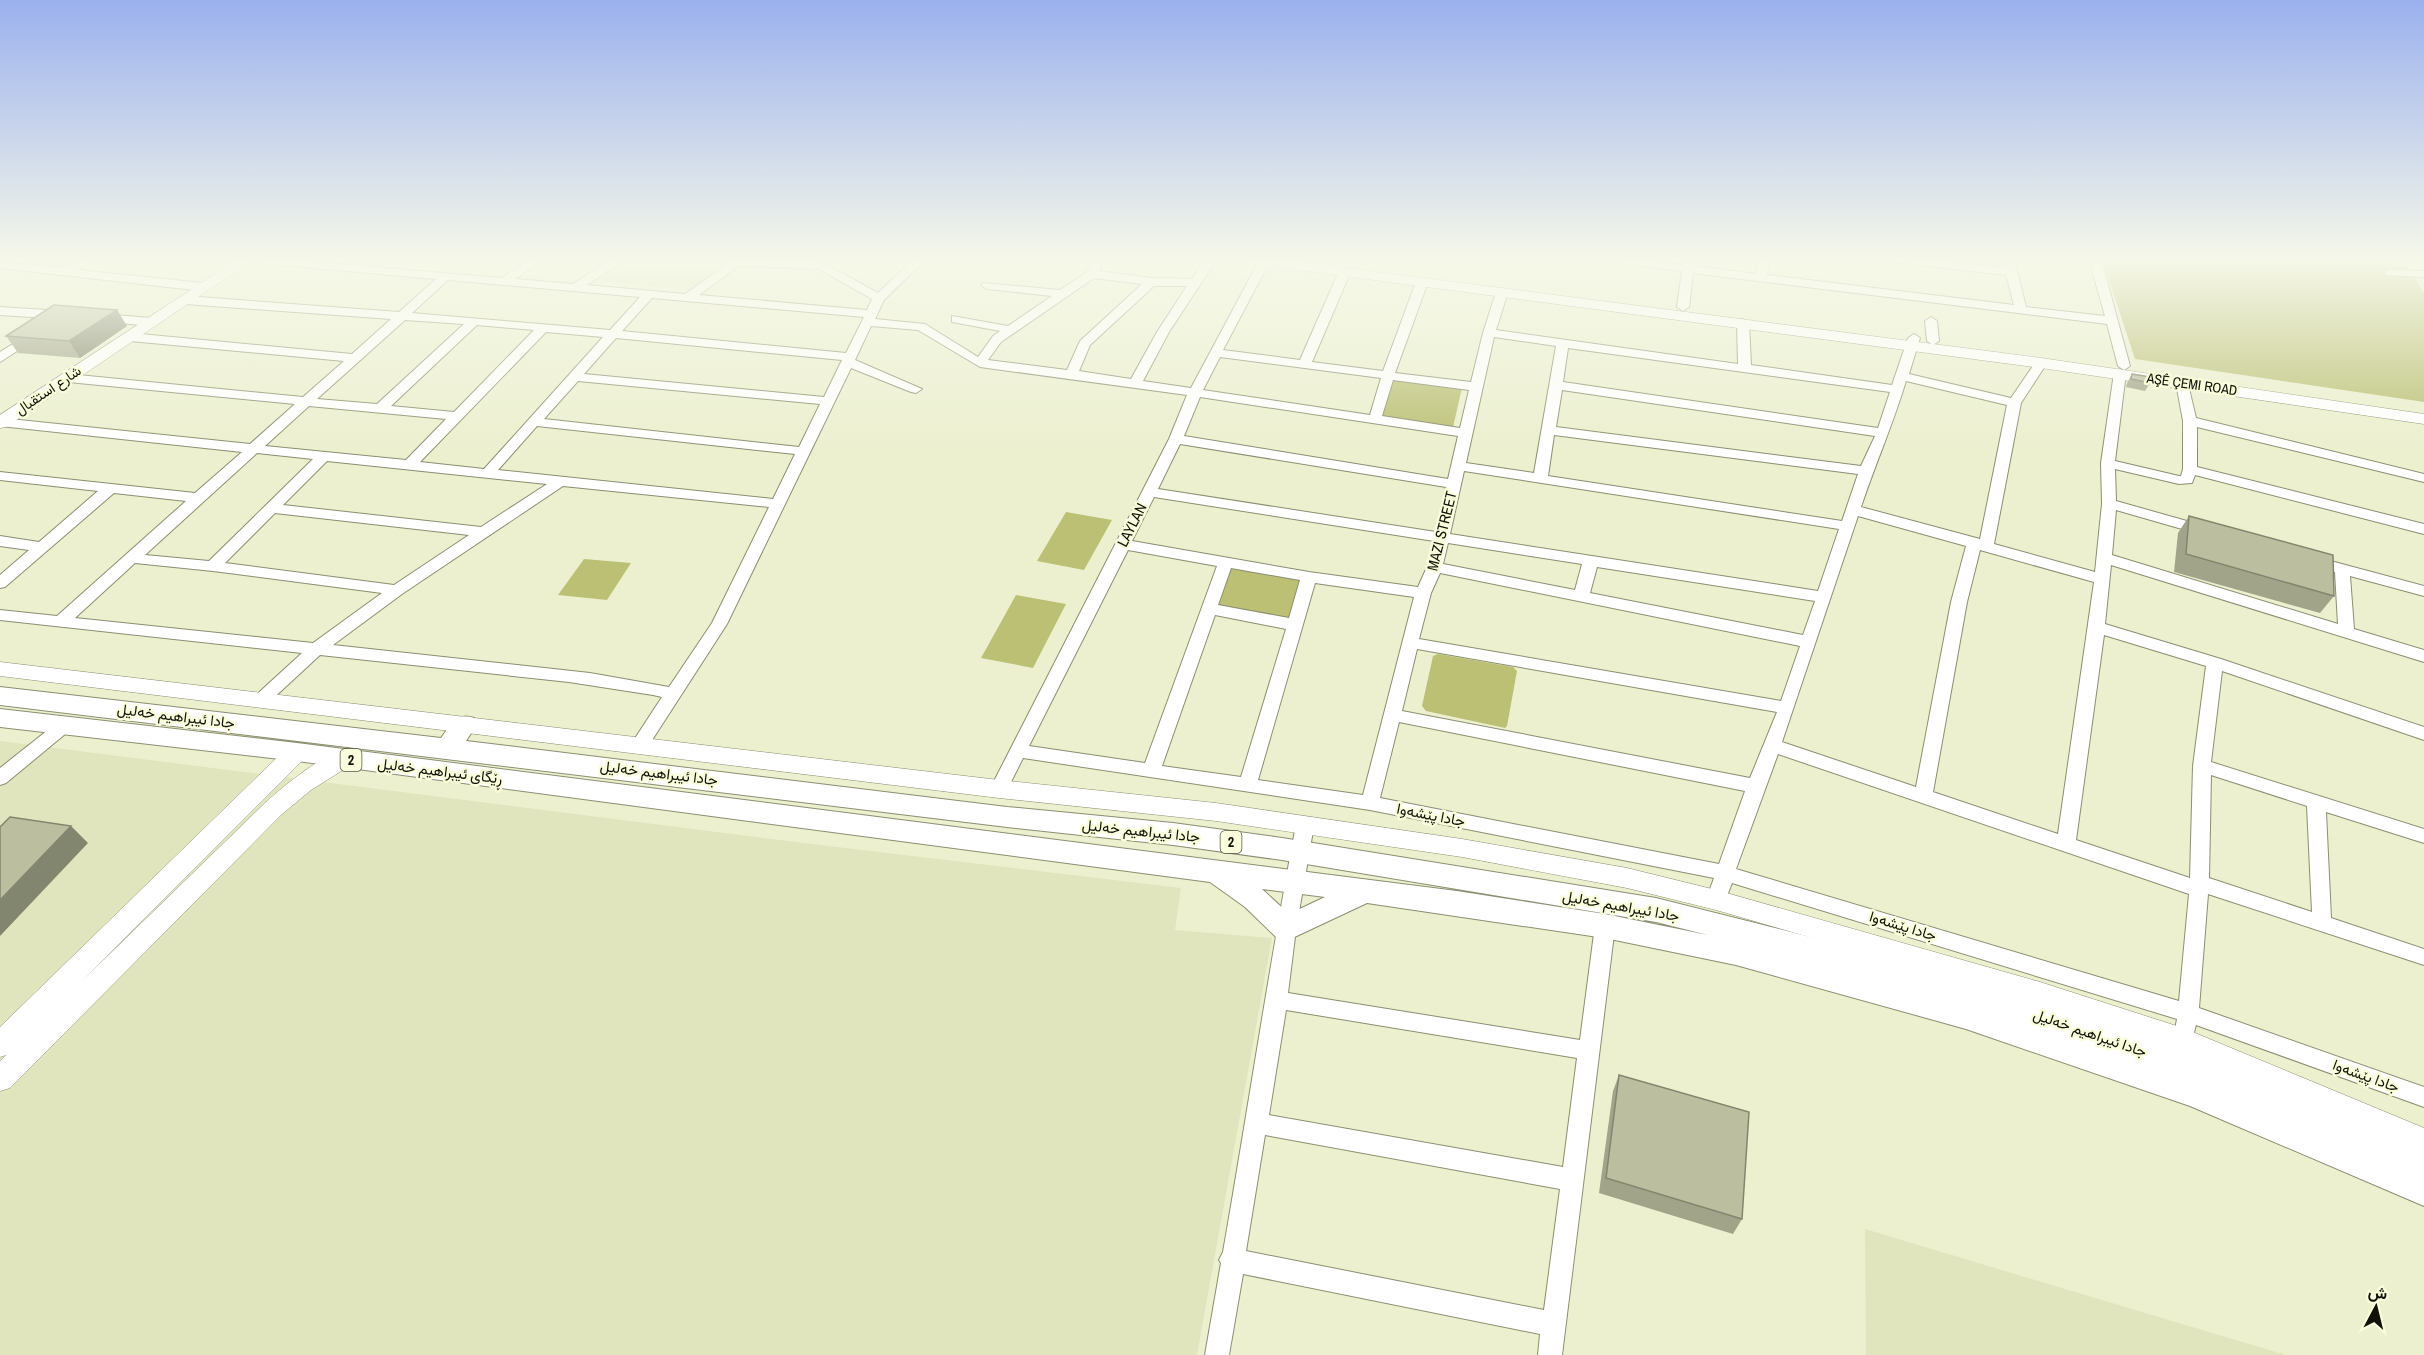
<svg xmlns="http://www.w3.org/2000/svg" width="2424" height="1355" viewBox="0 0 2424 1355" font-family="'Archivo Narrow',Vazirmatn,sans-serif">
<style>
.built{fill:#e1e5bd}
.green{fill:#bbc075}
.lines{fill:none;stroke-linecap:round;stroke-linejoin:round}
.minor-casing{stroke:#8b8e70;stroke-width:2}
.major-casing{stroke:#8b8e70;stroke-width:1}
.highway-casing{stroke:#8b8e70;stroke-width:2}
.minor{fill:#fff;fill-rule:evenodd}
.major{fill:#fff;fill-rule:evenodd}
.highway{fill:#fff;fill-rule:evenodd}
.wall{fill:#a1a489}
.shaded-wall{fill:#83866f}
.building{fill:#bbbf9f;stroke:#83866f;stroke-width:1.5}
.labels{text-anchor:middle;stroke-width:5;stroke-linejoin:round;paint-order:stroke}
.far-street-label{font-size:14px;fill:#111207;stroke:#fafddc}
.shield{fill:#fafddc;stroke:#575847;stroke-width:1.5}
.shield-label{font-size:14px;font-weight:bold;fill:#111207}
.street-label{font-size:15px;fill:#111207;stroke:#fafddc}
</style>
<rect width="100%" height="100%" fill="#ecf0cf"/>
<path class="built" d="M630,259H735L692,290L597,281Z
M0,741L820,845L1181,888L1175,930L1272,938L1197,1355H0Z
M1865,1229L2132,1309L2286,1355H1866Z"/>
<path class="green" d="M2102,259H2403L2424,293V402L2135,359Z
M1391,378L1462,388L1453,427L1379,416Z
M1066,512L1112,520L1084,570L1037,561Z
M584,559L631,563L607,600L558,595Z
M1231,567L1301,579L1289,620L1215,607Z
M1016,595L1066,604L1033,668L981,658Z
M1438,654L1513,667L1517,671L1507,726L1505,728L1426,711L1422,706L1433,656Z"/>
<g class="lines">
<defs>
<path id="minor" d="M81,259H95L79,270L203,283L209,287L203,291L0,268L1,262L65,268Z
M240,259H283L501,278L531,259H544L515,279L573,284L612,259H626L587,285L685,294L734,259L807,262L808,259H816L878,293L914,259H926L884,300L875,319L925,324L978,357L993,336L1000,331L952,322V316L1008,326L1052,296L987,289L981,285L983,283L1060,290L1087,272L1092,259H1104L1099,271L1151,278L1192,279L1205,259H1217L1169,332L1143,381L1191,388L1260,259H1268L1270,261L1223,350L1300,360L1339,271L1345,268L1351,271L1312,362L1383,371L1416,282L1422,278L1428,282L1395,373L1471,382L1483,333L1496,292L1502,288L1508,292L1496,330L1738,364L1737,323L1743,319L1749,323L1751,365L1892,385L1908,338L1914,334L1920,338L1909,374L2011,398L2037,360H2045L2047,363L2021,403L1994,544L2095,572L2102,504L2101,463L2114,373L2120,369L2126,373L2115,461L2179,476H2181L2183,469V421L2176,383L2182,379L2187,380L2196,418L2424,474V482L2197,427V467L2424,524V534L2195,475L2192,483L2179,484L2115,469L2116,501L2208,527L2210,530L2203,535L2116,510L2112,555L2338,624L2335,572L2307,564L2304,561L2307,558L2312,556L2424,586V596L2350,576L2354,629L2424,650V662L2111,565L2105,624L2221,659L2424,727V740L2222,671L2211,762L2424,829V843L2326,812L2331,918L2424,949V965L2208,894L2199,1008L2424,1087V1107L2196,1025L2190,1047L2183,1049L2176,1047L2173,1040L2177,1019L1732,883L1723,906L1716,908L1709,906L1706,900L1714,878L1370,810L1023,758L1005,794L999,796L993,794L990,789L1169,439L1187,395L980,367L918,330L871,326L855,360L922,389L916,393L911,392L851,368L727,624L645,751L639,752L633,751L630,746L662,697L653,695L569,682L320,655L267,704H255L253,700L255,696L302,653L0,620V610L57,616L186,501L114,493L5,587L0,588V575L29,550L0,546V536L39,542L98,491L0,480V472L195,493L242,452L0,426V418L250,444L295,404L68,382L62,378L68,374L303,397L344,361L130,341L124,337L130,333L352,354L391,319L185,304L179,300L185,296L399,312L436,279L246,262ZM739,266L819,269L872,299L867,310L699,295ZM1094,278L1142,284L1080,341L1067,370L988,360L1001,342ZM448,280L640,297L610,330L412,313ZM1154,286H1187L1157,332L1131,379L1079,371L1090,345ZM652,298L864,317L846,353L622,331ZM405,320L464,324L377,404L317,399ZM477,325L534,330L454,412L391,406ZM546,332L603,337L484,469L420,462ZM1494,337L1556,346L1534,473L1466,463ZM616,338L842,360L824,397L584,374ZM1568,348L1890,392L1878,428L1563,382ZM1220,357L1381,378L1370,415L1203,390ZM1393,380L1469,390L1460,428L1382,416ZM578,381L820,404L799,447L544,419ZM1906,381L2007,405L1980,539L1861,507C1875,465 1893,424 1906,381ZM1562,390L1875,436L1861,466L1556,427ZM1200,397L1458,436L1448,479L1184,436ZM309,406L446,419L406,460L265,446ZM537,426L795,454L773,499L498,470ZM1554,435L1858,474L1842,521L1548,476ZM1180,444L1446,487L1436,532L1158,489ZM257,453L313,459L209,561L145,555ZM327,461L547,484L481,527L283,505ZM1464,471L1839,529L1818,591L1450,534ZM563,486L769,507L712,623L669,687L590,673L333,645L402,594ZM1154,497L1434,541L1427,567L1418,587L1309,572L1132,541ZM275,513L469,535L394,585L225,563ZM1858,516L1966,546L1951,602L1916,787L1782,742ZM1448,543L1582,564L1575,590L1443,564ZM1128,550L1217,566L1145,763L1029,746ZM1980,550L2094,582L2058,834L1933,792L1967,602ZM135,563L213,571L382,593L313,643L75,618ZM1597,567L1815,601L1803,635L1590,593ZM1231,568L1300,580L1289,618L1218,605ZM1440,573L1800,646L1781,701L1419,639L1431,593ZM1315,583L1414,597L1363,795L1258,780ZM1215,615L1286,629L1241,777L1162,766ZM2104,635L2206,666L2193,766L2190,878L2076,840ZM1417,649L1777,712L1750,778L1402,711ZM1399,722L1745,791L1719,864L1380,798ZM1778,754L2189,894L2179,1001L1736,869ZM2211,775L2307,806L2312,912L2209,878Z
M1604,259H1636L1683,265V259H1695L1694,266L1756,274L1758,259H1770L1767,275L2014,305L2006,275L1892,262L1886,259H1922L2005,268L2002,259H2014L2026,307L2105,316L2089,259H2101L2130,366L2124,370L2118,366L2107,324L1693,273L1689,307L1683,311L1677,307L1682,271L1610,262Z
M2389,270L2424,271V277L2385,275V271Z
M0,307L62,311L68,315L62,319L0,315Z
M103,314L151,318L157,322L151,326L99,321V315Z
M1931,317L1937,321L1939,341L1933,345L1927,341L1925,321Z
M32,332L36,333L38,336L36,339L0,362V352Z
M64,720L70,722L73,726L70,730L6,783L0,785V768L58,722Z
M1305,818L1311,820L1314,825L1296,929L1288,993L1580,1040L1595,926L1598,920L1605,918L1612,920L1615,926L1562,1355H1538L1540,1334L1243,1274L1229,1355H1205L1221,1263L1219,1260L1223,1252C1248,1110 1269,967 1296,825L1299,820ZM1286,1010L1577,1058L1563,1167L1269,1115ZM1265,1135L1560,1189L1544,1310L1246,1251Z"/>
<path id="major" d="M238,259H254L6,427L0,428V415Z
M1238,259H1277L2041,358L2424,414V424L2041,368L1245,263Z
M0,662L999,780L1216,803L1462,839L1627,868L1716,890L2040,982L2183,1028L2424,1128V1154L2338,1120L2177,1050L2040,1004L1716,910L1627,888L1462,857L1216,821L999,798L0,676Z
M297,744L305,746L308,752L305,758L82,981L265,803C282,788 329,746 351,753L354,759L351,765L311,790L281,815L10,1088L0,1091V1061L6,1055L0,1057V1027L289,746Z"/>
<path id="highway" d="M0,687L441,738C451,725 456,712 474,718L477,724L466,741L1007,807L1173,823L1282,838L1656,898L1834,943L1991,987L2133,1033L2424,1143V1206L2190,1106L1966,1029L1736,965L1605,938L1367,903L1286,941L1276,937L1245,907L1210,882L297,761L0,727V709L297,743L1457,891L1605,914L1708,935L1656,922L1282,860L1173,845L1007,827L0,705ZM1262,889L1325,897L1289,914Z"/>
</defs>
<use href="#minor" class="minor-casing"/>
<use href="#major" class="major-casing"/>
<use href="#highway" class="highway-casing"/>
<use href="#minor" class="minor"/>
<use href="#major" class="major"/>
<use href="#highway" class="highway"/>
</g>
<path class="wall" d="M127,326L80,358L18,353L6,336Z
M2132,374L2150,383L2145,391L2126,387L2127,383Z
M2189,516L2334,596L2320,613L2174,572L2178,533Z
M1619,1075L1742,1219L1733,1234L1599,1193L1613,1091Z"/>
<path class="shaded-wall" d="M117,310L127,326L80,358L69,341Z
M71,826L88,843L0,936V900Z"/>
<path class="building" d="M54,305L117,310L69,341L6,336Z
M2132,374L2150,377V383L2131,379Z
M2189,516L2333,555L2334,596L2186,554Z
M10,817L71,826L0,900V827Z
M1619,1075L1749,1112L1742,1219L1606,1178Z"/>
<linearGradient id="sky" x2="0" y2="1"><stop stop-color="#9bb1ee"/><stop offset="0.58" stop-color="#f6f8e9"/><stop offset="1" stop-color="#f6f8e9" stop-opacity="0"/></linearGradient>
<rect width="2424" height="449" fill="url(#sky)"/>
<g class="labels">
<g class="far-street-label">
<text transform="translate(2192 384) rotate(8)" y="5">AŞÊ ÇEMI ROAD</text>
<text transform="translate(48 390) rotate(-34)" y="5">شارع استقبال</text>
</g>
<g class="shield">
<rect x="340.5" y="749" width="21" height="22" rx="4.5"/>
<rect x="1220.5" y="831" width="21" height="22" rx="4.5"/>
</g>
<g class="shield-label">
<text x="351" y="765">2</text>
<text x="1231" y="847">2</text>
</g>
<g class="street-label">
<text transform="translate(1132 525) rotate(-63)" y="5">LAYLAN</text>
<text transform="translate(1442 531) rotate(-76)" y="5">MAZI STREET</text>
<text transform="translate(176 716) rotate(7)" y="5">جادا ئیبراهیم خەلیل</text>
<text transform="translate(440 771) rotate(7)" y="5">ڕێگای ئیبراهیم خەلیل</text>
<text transform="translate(659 773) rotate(7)" y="5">جادا ئیبراهیم خەلیل</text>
<text transform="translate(1431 815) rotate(11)" y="5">جادا پێشەوا</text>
<text transform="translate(1141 831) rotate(6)" y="5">جادا ئیبراهیم خەلیل</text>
<text transform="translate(1621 906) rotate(10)" y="5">جادا ئیبراهیم خەلیل</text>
<text transform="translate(1903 926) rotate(17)" y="5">جادا پێشەوا</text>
<text transform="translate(2090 1033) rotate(19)" y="5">جادا ئیبراهیم خەلیل</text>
<text transform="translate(2366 1076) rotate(20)" y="5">جادا پێشەوا</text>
</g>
</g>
<g transform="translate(2376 1307) rotate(7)" stroke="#fafddc" stroke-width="4.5" paint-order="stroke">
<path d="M0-4.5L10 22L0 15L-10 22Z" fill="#111207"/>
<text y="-9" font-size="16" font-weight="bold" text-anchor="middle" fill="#111207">ش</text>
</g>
</svg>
